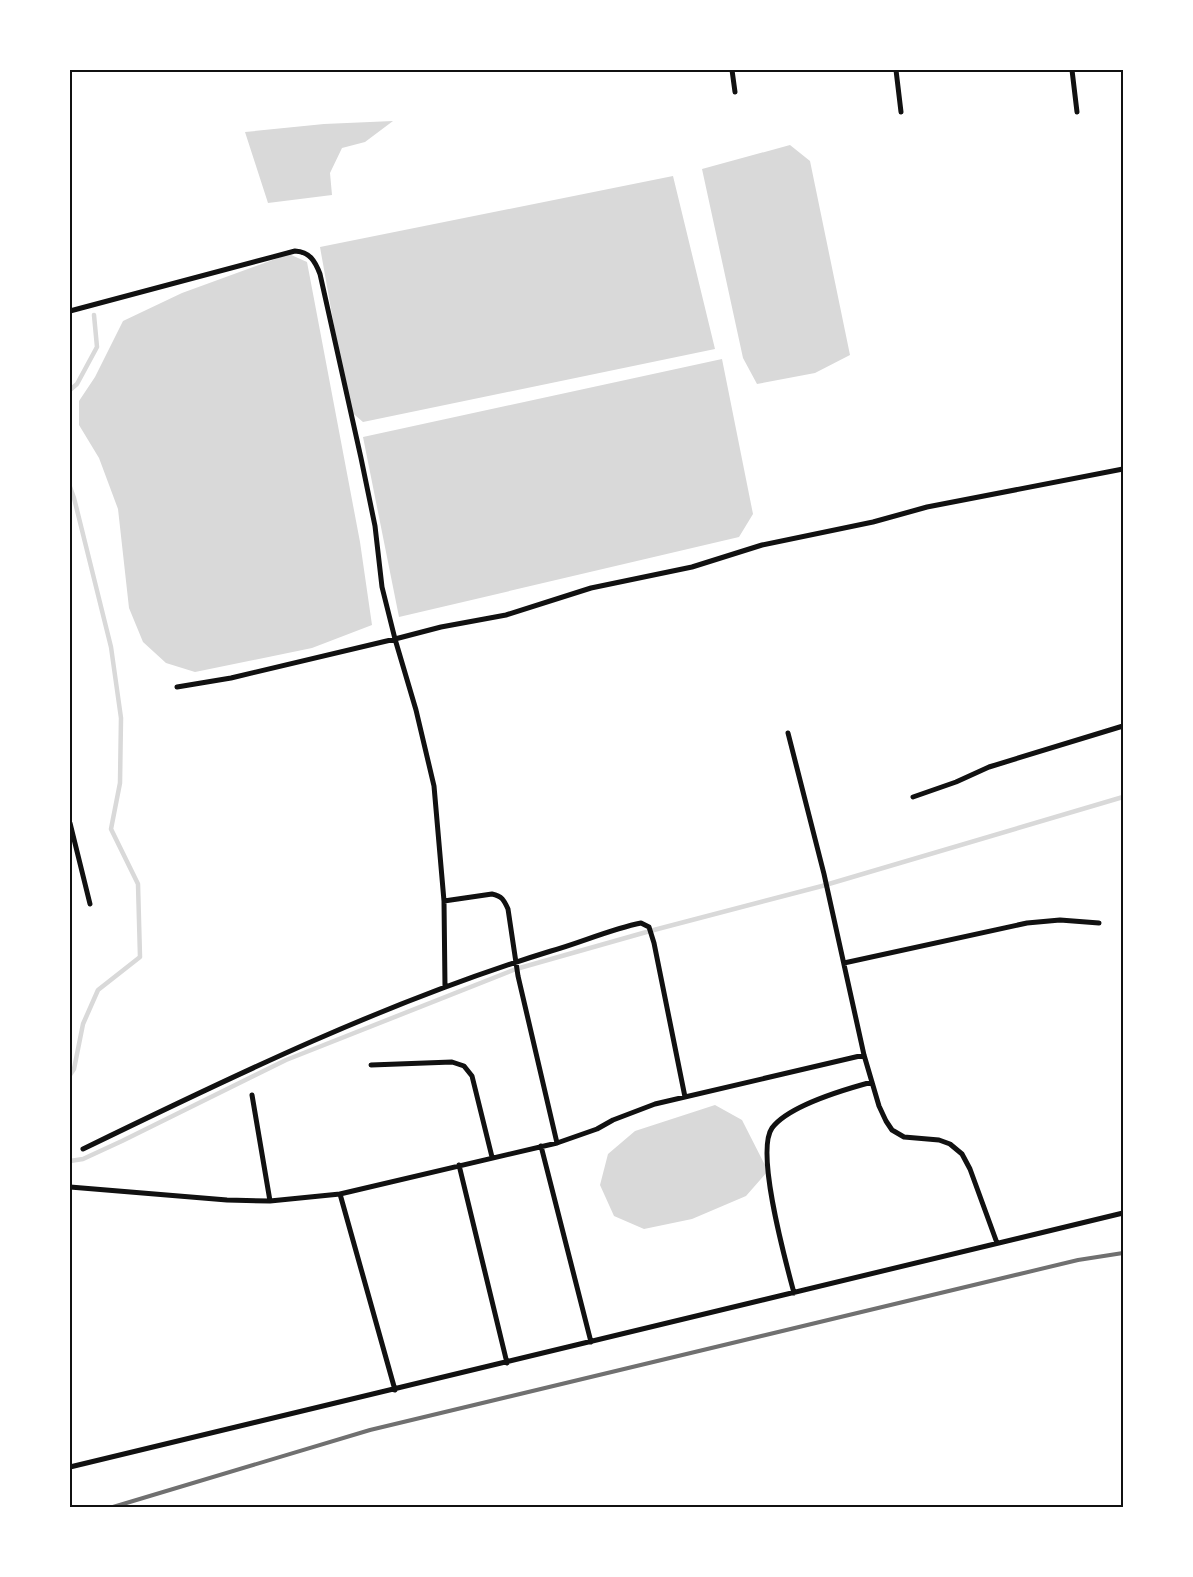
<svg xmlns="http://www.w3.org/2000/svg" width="1193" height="1577" viewBox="0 0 1193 1577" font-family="'PT Serif',serif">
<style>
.water{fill:#d9d9d9}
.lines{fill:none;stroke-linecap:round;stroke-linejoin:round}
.stream{stroke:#d9d9d9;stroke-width:4.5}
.minor{stroke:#111;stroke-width:5}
.rail{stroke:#707070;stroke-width:4}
.neatline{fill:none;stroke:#111;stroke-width:2}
</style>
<rect width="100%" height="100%" fill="#fff"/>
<path class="water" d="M393,121L365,142L342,148L330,173L332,195L268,203L245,132L324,124Z
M790,145L810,161L850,355L815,373L757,384L743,358L702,169Z
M673,176L715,349L363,422L349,410L320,247Z
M289,254L307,262L360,542L372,625L312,648L195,672L166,663L143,642L129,608L118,509L99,458L79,425V401L95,377L123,321L182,293Z
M722,359L753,514L739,537L399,617L363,437Z
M715,1105L742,1120L768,1171L746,1196L692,1219L644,1229L614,1216L600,1185L608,1154L635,1131Z"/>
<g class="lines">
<path class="stream" d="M70,390L77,384L97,347L94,315
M70,487L74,498L111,647L121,718L120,783L111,829L138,884L140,957L98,990L83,1024L74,1069L70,1075
M70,1161L83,1159L122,1141L286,1060L516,969L650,931L822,886L1123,797"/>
<path class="minor" d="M732,70L735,92
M896,70L901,112
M1072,70L1077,112
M70,311L295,251C310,252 315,261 320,274L361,458L375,526L382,587L395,639L441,627L506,615L591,588L692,567L762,545L873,522L927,507L1123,469
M177,687L231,678L395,639L416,710L434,786L444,901L445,987
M788,733L824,874L864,1055L879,1106L886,1121L892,1130L904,1137L939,1140L950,1144L962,1154L970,1169L997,1243
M913,797L956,782L989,767L1123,726
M70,823L90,904
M444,901L492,894C502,896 504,900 508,909L518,976L557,1143
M844,963L1027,923L1060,920L1099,923
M371,1065L452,1062L464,1066L472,1076L492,1157
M252,1095L270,1201
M541,1146L591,1342
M83,1149C235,1075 388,1001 551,951C580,943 611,929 641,923L649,927L654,943L685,1097
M459,1165L507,1363
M70,1187L227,1200L270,1201L340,1194L557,1143L597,1129L613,1120L655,1104L864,1055
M340,1194L395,1390
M794,1293C786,1263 755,1152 772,1128C789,1105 846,1089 872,1082
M70,1467L1123,1213"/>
<path class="rail" d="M113,1507L370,1430L1078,1260L1123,1253"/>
</g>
<rect width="1193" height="1577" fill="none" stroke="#ffffff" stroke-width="142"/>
<rect x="71" y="71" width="1051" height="1435" class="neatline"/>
</svg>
